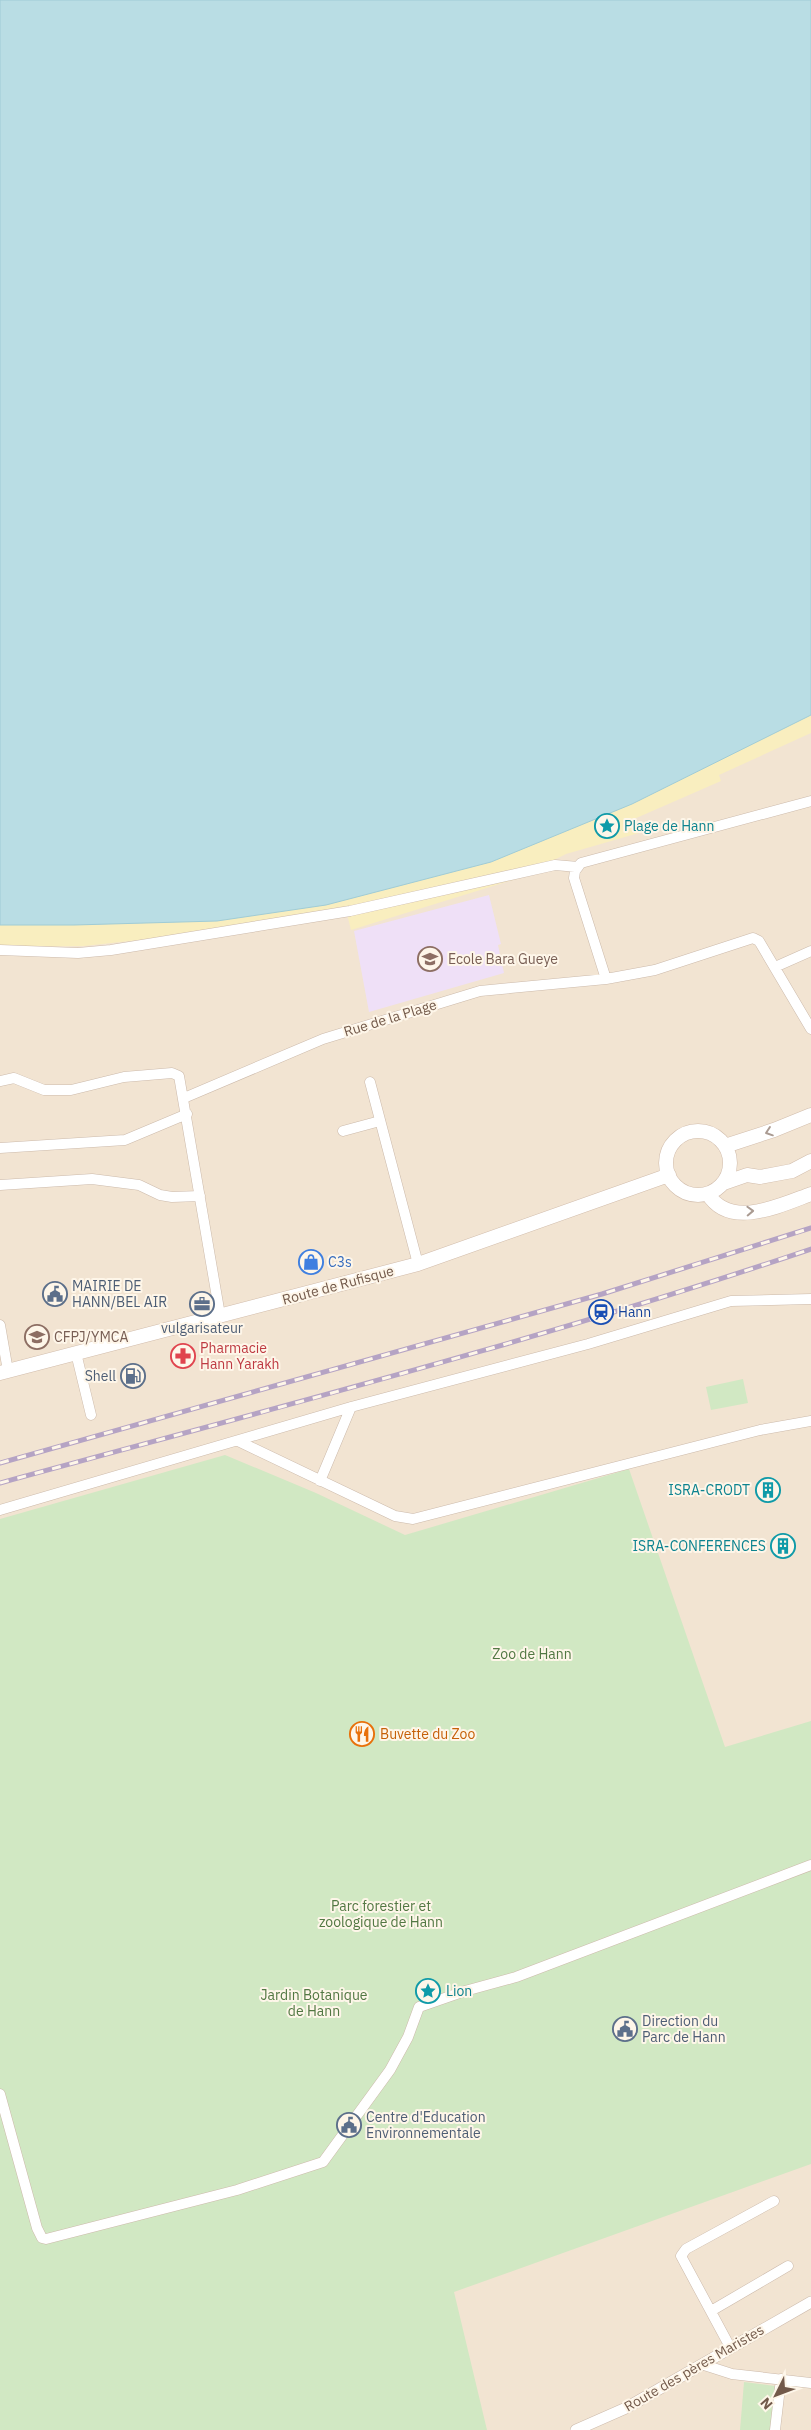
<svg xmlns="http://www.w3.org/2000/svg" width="811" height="2430" viewBox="0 0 811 2430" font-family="'IBM Plex Sans',sans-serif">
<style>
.residential{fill:#f2e4d2}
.education{fill:#efe0f7}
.green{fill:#d1e8c3}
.sand{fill:#f9eebf}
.water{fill:#b9dde4;stroke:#a0ccd5}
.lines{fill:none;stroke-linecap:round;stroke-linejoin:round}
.minor-casing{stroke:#ccbaab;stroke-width:11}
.tertiary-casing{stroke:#ccbaab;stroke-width:12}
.secondary-casing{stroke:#d1bcab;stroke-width:15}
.minor{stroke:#fff;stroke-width:10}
.tertiary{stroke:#fff;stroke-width:11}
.secondary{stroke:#fff;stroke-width:14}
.rail-casing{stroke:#b5a3c4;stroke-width:5}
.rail{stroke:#fef6e9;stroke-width:3;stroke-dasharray:9;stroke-linecap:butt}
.oneway{stroke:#aa9b92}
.labels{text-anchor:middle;stroke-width:4;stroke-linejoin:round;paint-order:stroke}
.culture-label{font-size:14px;fill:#0d838f;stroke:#fef6e9;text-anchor:start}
.education-label{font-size:14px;fill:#785e54;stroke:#fef6e9;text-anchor:start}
.street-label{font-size:14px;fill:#72594a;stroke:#fef6e9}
.shop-label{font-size:14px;fill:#366cbe;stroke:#fef6e9;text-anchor:start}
.service-label{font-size:14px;fill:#4e5e75;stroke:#fef6e9;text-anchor:start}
.transit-label{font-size:14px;fill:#164399;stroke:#fef6e9;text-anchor:start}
.health-label{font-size:14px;fill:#be3a42;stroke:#fef6e9;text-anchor:start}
.park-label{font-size:14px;fill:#527843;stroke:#fef6e9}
.food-label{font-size:14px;fill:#c56008;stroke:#fef6e9;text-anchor:start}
</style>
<rect width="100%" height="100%" fill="#fbf2e4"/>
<path class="residential" d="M811,715V2430H0V925L491,862Z"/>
<path class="education" d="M489,895L501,944L498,945L504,973L369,1012L354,931Z"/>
<path class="green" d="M743,1379L748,1403L711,1410L706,1387Z
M225,1455L316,1493L405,1535L629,1469L725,1747L811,1721V2164L454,2292L487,2430H0V1519Z
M744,2382L775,2386L771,2430H740Z"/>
<path class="sand" d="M811,715V733L719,775L721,781L634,819L639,833L566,854L516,879L351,930L347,914L294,923L84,946L0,947V925H74L217,921L326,905L491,862L632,804Z"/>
<path class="water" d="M0,0H811V715L632,804L491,862L326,905L217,921L74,925H0Z"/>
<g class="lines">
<defs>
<path id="minor" d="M0,950L78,953L111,950L350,911L555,865L578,867
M775,967L811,951
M606,979L574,878L575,871L581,863L811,801
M0,1081L14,1078L44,1090H71L124,1077L172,1073L179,1076L220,1315
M370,1082L418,1264
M184,1098L323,1039L480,991L606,979L655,970L753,938L759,941L811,1029
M343,1131L380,1121
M0,1148L125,1140L187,1114
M0,1185L92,1179L139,1185L160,1195L172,1197L200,1196
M0,1325L8,1371
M76,1353L91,1415
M238,1441L395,1516L413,1519L760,1430L811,1421
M320,1481L351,1407
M0,1510L351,1407L588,1344L731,1301L811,1299
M0,2094L37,2228L42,2238L46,2239L237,2190L323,2162L390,2070L408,2037L419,2007L465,1991L516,1977L811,1865
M711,2311L788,2266
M730,2347L681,2256L686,2249L774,2201
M704,2365L732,2374L811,2383
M775,2430L781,2379"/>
<path id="tertiary" d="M576,2430L626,2408L811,2302"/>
<path id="secondary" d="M666 1163a32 32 0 1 1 64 0a32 32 0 1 1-64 0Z
M725,1146L774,1130L811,1115
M724,1183L747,1175L760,1177L792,1171L811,1161
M708,1194C730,1230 781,1205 811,1194
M0,1373L418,1264L669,1175"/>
</defs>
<use href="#minor" class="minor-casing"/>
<use href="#tertiary" class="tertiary-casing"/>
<use href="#secondary" class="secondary-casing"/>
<use href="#minor" class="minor"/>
<use href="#tertiary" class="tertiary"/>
<use href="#secondary" class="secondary"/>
<defs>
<path id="rail" d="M0,1463L602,1294L811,1228
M0,1483C271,1409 545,1339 811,1249"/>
</defs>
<use href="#rail" class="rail-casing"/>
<use href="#rail" class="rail"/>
</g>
<defs><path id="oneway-chevron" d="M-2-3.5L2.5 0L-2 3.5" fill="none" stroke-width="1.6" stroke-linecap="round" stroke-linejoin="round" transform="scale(1.25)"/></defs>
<g class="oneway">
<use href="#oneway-chevron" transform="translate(769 1132) rotate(161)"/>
<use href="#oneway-chevron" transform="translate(750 1211) rotate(-2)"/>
</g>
<defs>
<symbol id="sight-ring" viewBox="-11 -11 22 22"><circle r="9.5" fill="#fef6e9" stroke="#0f9aa8" stroke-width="1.5"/><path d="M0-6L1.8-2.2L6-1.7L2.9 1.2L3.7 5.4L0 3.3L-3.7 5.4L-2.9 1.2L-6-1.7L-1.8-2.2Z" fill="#0f9aa8"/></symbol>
<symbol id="school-ring" viewBox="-11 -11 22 22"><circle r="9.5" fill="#fef6e9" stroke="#8d6e63" stroke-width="1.5"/><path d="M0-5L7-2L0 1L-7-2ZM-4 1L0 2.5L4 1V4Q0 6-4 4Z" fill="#8d6e63"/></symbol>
<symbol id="shop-ring" viewBox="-11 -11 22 22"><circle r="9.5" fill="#fef6e9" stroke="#3f7fe0" stroke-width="1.5"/><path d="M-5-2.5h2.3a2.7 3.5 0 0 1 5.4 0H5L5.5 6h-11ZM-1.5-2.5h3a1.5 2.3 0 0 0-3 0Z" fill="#3f7fe0"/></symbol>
<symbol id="civic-ring" viewBox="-11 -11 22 22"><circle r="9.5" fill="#fef6e9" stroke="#5c6f8a" stroke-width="1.5"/><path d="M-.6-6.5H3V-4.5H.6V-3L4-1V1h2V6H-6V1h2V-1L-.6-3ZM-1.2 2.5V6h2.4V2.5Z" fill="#5c6f8a"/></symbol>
<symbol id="office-ring" viewBox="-11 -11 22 22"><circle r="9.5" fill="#fef6e9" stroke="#5c6f8a" stroke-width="1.5"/><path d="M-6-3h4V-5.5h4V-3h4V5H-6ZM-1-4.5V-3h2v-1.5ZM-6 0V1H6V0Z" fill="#5c6f8a"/></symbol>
<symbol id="station-ring" viewBox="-11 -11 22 22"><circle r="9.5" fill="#fef6e9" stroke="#1a4fb4" stroke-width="1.5"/><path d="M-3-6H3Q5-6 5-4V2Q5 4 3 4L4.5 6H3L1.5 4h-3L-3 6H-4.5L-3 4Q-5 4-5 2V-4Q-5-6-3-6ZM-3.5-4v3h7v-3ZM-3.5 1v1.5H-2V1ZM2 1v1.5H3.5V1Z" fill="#1a4fb4"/></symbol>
<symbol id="pharmacy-ring" viewBox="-11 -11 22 22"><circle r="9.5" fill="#fef6e9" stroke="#e0444e" stroke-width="1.5"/><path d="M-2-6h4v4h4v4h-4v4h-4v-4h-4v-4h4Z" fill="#e0444e"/></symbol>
<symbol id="fuel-ring" viewBox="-11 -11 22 22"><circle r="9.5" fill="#fef6e9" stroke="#5c6f8a" stroke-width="1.5"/><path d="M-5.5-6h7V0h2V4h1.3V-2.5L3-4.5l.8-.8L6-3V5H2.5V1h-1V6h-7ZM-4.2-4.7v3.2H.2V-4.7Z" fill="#5c6f8a"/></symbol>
<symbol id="building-ring" viewBox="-11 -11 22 22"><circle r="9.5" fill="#fef6e9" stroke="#0f9aa8" stroke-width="1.5"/><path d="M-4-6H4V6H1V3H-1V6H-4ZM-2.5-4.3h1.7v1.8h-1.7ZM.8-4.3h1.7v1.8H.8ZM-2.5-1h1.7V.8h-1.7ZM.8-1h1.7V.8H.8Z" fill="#0f9aa8"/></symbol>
<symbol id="restaurant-ring" viewBox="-11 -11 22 22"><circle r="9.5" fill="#fef6e9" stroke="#e8710a" stroke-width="1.5"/><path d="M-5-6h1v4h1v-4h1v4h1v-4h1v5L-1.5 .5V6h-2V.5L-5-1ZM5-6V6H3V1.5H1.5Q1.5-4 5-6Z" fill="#e8710a"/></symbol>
</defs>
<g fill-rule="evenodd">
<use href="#sight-ring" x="593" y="812" width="28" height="28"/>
<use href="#school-ring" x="416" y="945" width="28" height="28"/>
<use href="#shop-ring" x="297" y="1248" width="28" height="28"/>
<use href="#civic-ring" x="41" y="1280" width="28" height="28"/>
<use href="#office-ring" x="188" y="1290" width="28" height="28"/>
<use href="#station-ring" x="587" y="1298" width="28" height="28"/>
<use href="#school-ring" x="23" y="1323" width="28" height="28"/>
<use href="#pharmacy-ring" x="169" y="1342" width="28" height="28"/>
<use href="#fuel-ring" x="119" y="1362" width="28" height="28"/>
<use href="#building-ring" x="754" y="1476" width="28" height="28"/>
<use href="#building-ring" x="769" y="1532" width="28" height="28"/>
<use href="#restaurant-ring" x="348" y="1720" width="28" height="28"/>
<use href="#sight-ring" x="414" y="1977" width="28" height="28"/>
<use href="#civic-ring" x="611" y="2015" width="28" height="28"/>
<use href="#civic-ring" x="335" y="2111" width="28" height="28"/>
</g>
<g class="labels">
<g class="culture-label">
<text x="624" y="831">Plage de Hann</text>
<text x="750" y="1495" text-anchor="end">ISRA-CRODT</text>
<text x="766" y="1551" text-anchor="end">ISRA-CONFERENCES</text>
<text x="446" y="1996">Lion</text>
</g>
<g class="education-label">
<text x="448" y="964">Ecole Bara Gueye</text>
<text x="54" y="1342">CFPJ/YMCA</text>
</g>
<g class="street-label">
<text transform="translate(390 1018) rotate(-17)" y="5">Rue de la Plage</text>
<text transform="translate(338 1285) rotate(-15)" y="5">Route de Rufisque</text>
<text transform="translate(694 2368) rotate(-30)" y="5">Route des pères Maristes</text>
</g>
<g class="shop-label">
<text x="328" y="1267">C3s</text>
</g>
<g class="service-label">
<text x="72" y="1291">MAIRIE DE<tspan x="72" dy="16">HANN/BEL AIR</tspan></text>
<text x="202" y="1333" text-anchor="middle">vulgarisateur</text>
<text x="116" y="1381" text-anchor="end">Shell</text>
<text x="642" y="2026">Direction du<tspan x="642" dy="16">Parc de Hann</tspan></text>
<text x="366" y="2122">Centre d'Education<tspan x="366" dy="16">Environnementale</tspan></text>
</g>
<g class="transit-label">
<text x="618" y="1317">Hann</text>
</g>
<g class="health-label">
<text x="200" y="1353">Pharmacie<tspan x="200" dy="16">Hann Yarakh</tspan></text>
</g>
<g class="park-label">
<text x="532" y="1659">Zoo de Hann</text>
<text x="381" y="1911">Parc forestier et<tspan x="381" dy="16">zoologique de Hann</tspan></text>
<text x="314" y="2000">Jardin Botanique<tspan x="314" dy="16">de Hann</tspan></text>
</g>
<g class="food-label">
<text x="380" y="1739">Buvette du Zoo</text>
</g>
</g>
<g transform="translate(776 2395) rotate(228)" stroke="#fef6e9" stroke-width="4" paint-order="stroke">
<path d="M0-4L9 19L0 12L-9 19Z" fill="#72594a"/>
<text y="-8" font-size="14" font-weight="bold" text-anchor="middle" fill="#72594a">N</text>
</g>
</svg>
